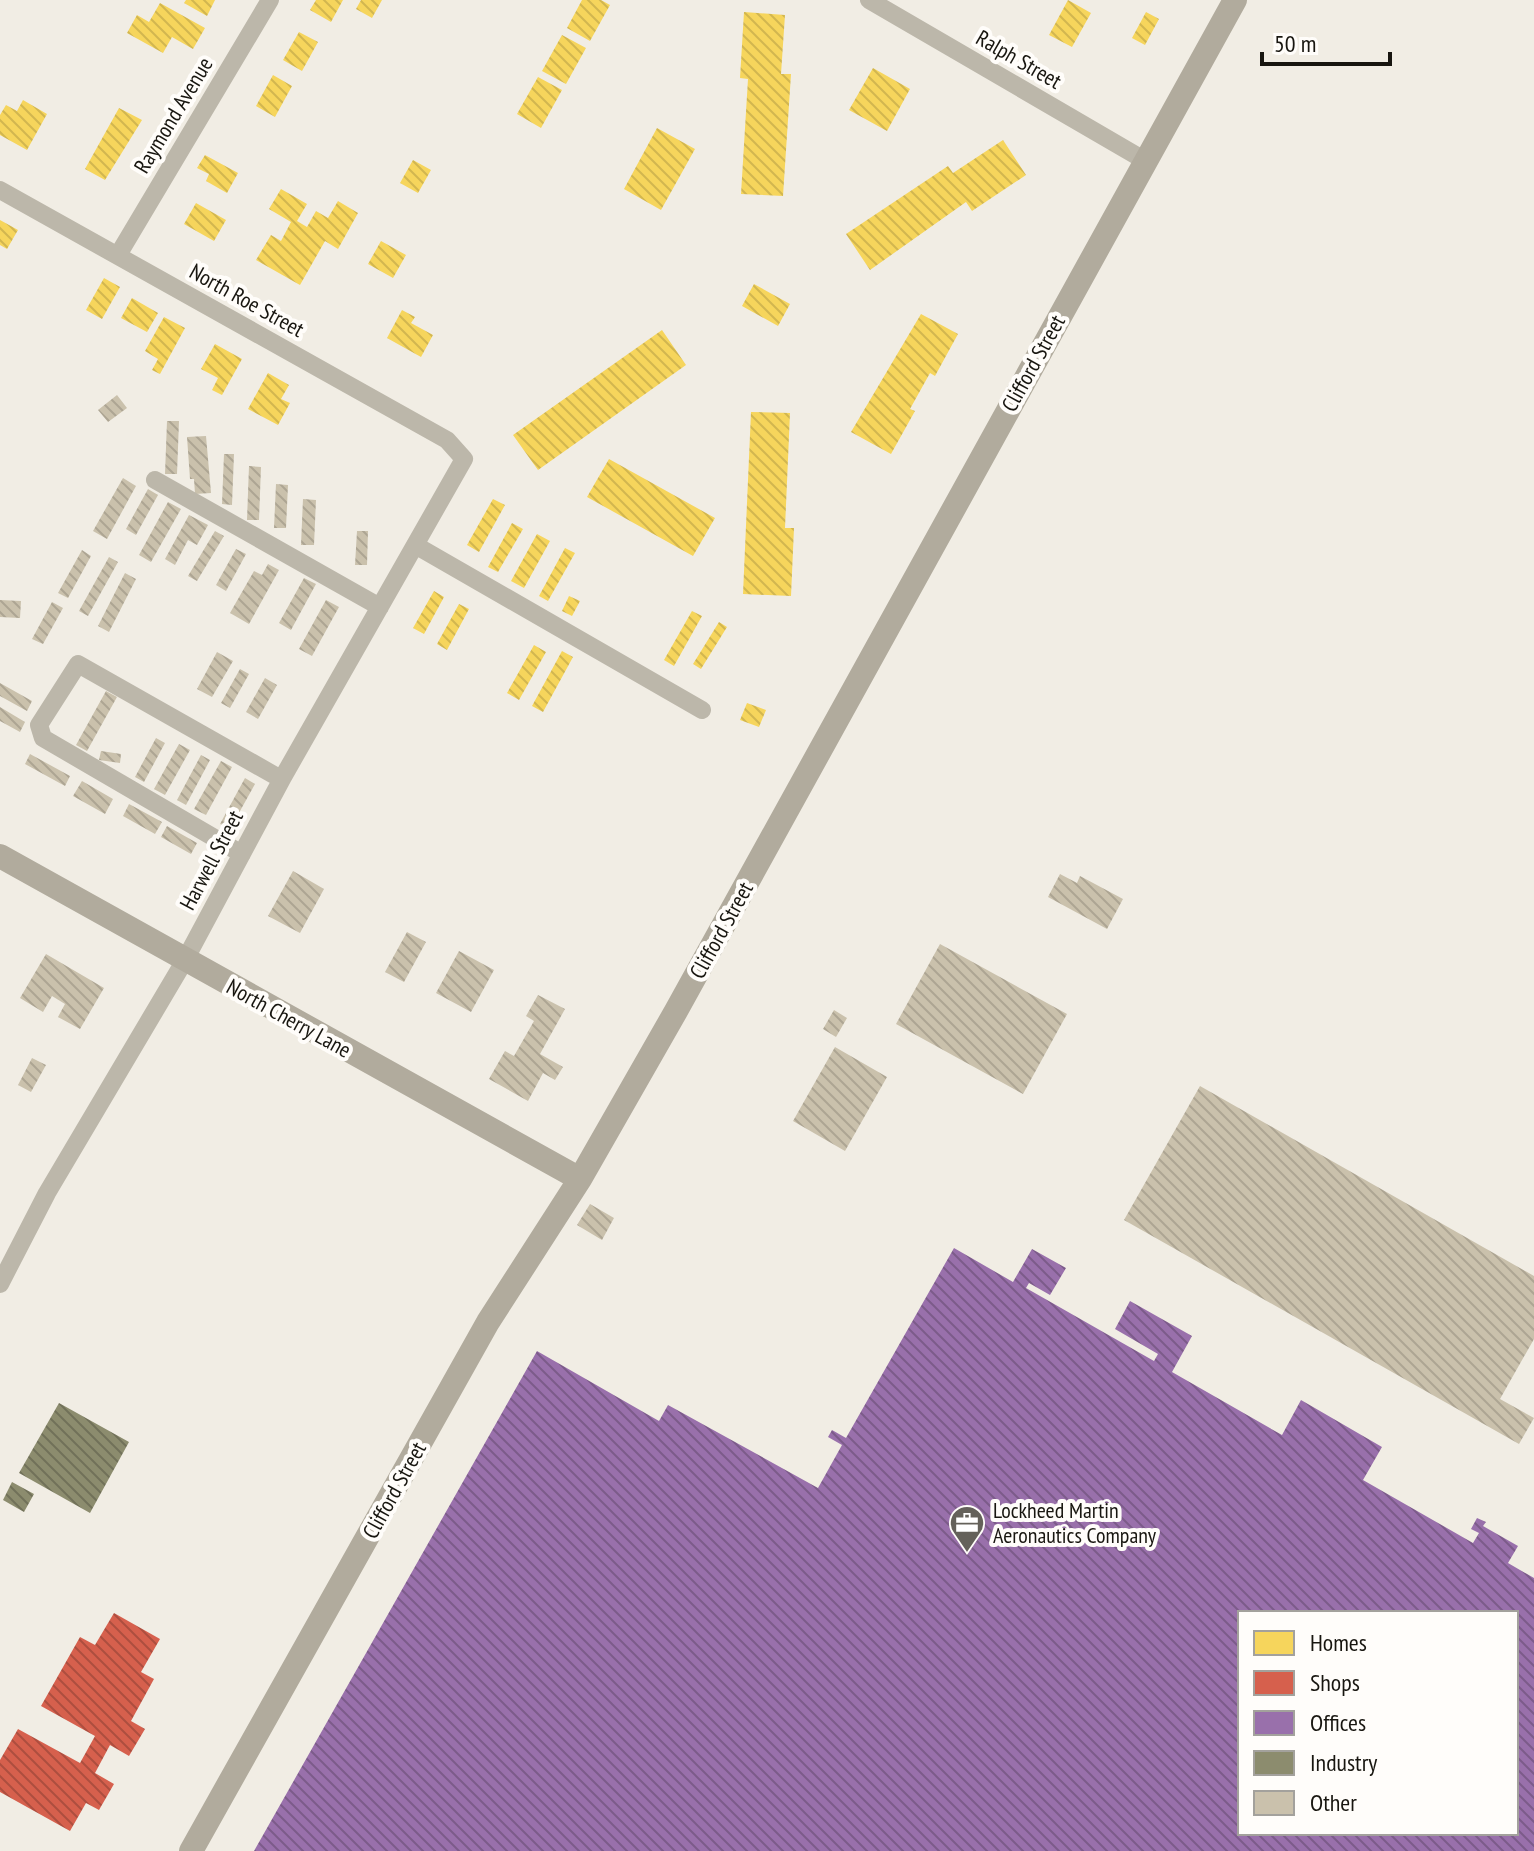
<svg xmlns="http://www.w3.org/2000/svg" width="1534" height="1851" viewBox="0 0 1534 1851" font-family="'PT Sans Narrow',sans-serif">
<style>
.homes{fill:url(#homes-back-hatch)}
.shops{fill:url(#shops-back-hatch)}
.offices{fill:url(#offices-back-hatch);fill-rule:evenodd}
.industry{fill:url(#industry-back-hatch)}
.building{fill:url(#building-back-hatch)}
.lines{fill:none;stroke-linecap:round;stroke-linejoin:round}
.street{stroke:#bcb7aa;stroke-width:18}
.secondary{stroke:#b1ab9d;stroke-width:24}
.labels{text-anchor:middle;stroke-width:8;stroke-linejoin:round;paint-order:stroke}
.street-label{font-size:22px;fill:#181610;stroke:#fffdfa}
.poi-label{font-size:22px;fill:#181610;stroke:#fffdfa;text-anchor:start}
</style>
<defs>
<pattern id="homes-back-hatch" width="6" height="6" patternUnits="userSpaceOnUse" patternTransform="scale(2)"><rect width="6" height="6" fill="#f6d55c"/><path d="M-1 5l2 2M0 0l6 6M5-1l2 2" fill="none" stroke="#d2b64f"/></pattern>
<pattern id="shops-back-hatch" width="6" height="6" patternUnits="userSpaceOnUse" patternTransform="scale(2)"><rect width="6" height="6" fill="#d6604d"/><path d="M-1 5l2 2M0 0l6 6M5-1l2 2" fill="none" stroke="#ad4e3f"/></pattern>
<pattern id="offices-back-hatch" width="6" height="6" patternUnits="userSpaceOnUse" patternTransform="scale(2)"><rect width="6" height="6" fill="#9970ab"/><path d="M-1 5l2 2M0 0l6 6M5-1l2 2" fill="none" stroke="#7c5b8a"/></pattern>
<pattern id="industry-back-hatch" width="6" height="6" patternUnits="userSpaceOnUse" patternTransform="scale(2)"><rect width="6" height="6" fill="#8c8c6e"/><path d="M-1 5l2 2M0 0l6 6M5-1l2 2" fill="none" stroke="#717159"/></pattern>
<pattern id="building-back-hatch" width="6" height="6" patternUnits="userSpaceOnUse" patternTransform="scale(2)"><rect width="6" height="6" fill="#cac1ac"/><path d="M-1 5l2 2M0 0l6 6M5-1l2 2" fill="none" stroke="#ada593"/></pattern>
</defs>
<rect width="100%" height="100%" fill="#f1ede4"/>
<path class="homes" d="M186,0H215L207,16L184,3Z
M316,0H343L331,22L310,10Z
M361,0H382L372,18L356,9Z
M582,0H601L610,5L590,41L567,28Z
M1068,0L1091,13L1072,47L1049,35Z
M160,3L205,28L193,49L172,37L163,53L127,33L137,15L149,22Z
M744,12L785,15L781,74H791L783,196L741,194L748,79L740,78Z
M1146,12L1159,19L1145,45L1132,38Z
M299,32L318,42L302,71L283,60Z
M562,35L586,48L566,84L542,71Z
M873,68L910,89L887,131L849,110Z
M273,75L292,86L275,117L256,106Z
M538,77L562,90L541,128L517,114Z
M23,100L47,114L27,150L0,135V115L6,105L17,111Z
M119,108L142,120L105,180L85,169Z
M657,128L695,149L661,210L624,189Z
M1003,140L1026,175L972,211L966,202L870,270L846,234L948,166L953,173Z
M205,155L238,173L227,193L206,181L209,174L197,168Z
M413,160L431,170L418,193L400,183Z
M281,189L307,204L297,221L307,227L316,211L328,218L338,201L358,213L338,249L325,241L300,285L256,260L271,235L281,241L291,222L269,209Z
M196,203L226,220L214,241L184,224Z
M0,220L18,230L7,249L0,245Z
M381,241L406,255L393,278L368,264Z
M104,278L120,287L102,319L86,310Z
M754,284L790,304L778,326L742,306Z
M132,298L158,313L147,332L121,318Z
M402,310L415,317L411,323L433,335L421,357L387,338Z
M921,314L958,334L935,376L930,373L910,409L915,411L891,454L851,432Z
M164,317L185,328L160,374L152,370L158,359L145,351Z
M662,330L686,365L538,470L513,435Z
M215,344L242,359L222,395L212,390L218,378L201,369Z
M268,373L289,385L281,399L290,403L278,425L248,409Z
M751,412L790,413L785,528H794L791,596L743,594Z
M609,459L715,518L693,556L587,497Z
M493,499L505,505L479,552L467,545Z
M512,523L523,529L498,572L488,567Z
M537,534L550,541L524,588L511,581Z
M565,548L575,553L548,601L539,596Z
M434,591L444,597L424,634L413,628Z
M569,596L580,601L572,616L562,611Z
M459,604L469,609L447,650L437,644Z
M692,611L702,616L674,666L664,660Z
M719,622L727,627L701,669L693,664Z
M534,645L546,652L519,700L507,693Z
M562,651L573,657L543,712L532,706Z
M747,703L766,710L759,727L740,720Z"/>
<path class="shops" d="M114,1613L160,1639L141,1672L154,1679L131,1721L145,1729L129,1756L110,1745L95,1773L114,1784L99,1810L86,1803L70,1831L0,1792V1760L18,1729L80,1763L95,1736L41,1706L80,1637L95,1645Z"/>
<path class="offices" d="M954,1248L1013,1282L1032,1249L1066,1268L1050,1295L1029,1283L1026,1288L1154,1361L1158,1354L1115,1329L1130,1301L1192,1336L1172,1372L1282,1435L1301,1400L1382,1447L1363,1480L1473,1543L1479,1533L1471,1529L1477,1518L1486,1522L1483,1526L1518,1546L1508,1563L1534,1578V1851H254L537,1351L659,1421L668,1405L818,1488L842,1445L828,1437L832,1430L846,1438ZM1240,1613H1516V1833H1240Z"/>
<path class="industry" d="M59,1403L129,1442L90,1513L19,1473Z
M12,1482L34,1494L24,1512L3,1500Z"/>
<path class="building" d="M117,395L127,408L108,422L98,410Z
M167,421H179L177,474H165Z
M206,436L211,493L195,494L194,479H190L187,437Z
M224,454H234L232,505L222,504Z
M249,466L261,467L259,520H247Z
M123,478L136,486L107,539L93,531Z
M276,484L288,485L286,528H274Z
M148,489L158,495L136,535L126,529Z
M303,499L316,500L314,545H301Z
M168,502L181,509L151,562L139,555Z
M189,515L208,525L197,545L188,540L175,565L165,559Z
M215,531L224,536L197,581L188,576Z
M357,531H368L367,565H355Z
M236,549L246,554L226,591L216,585Z
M82,550L91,556L68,598L58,593Z
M109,557L118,562L88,616L79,611Z
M268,564L279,570L249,624L230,613L254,571L262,575Z
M125,573L136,579L109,632L98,626Z
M304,578L316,584L291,630L279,623Z
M0,600L21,601L20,618L0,617Z
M326,600L339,607L312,656L299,649Z
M52,602L63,608L43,644L32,639Z
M217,652L233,661L212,697L197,689Z
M240,669L249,674L230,708L221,703Z
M265,678L277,685L258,719L246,712Z
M0,683L32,701L27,711L0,696Z
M106,691L117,697L87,751L76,745Z
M0,707L25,722L20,732L0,721Z
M156,738L165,743L144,782L135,777Z
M179,744L190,750L165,795L154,789Z
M101,751L121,754L120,763L99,760Z
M30,754L70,776L65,786L25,764Z
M201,755L210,760L186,805L177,800Z
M221,761L232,767L206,815L194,809Z
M245,778L255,784L230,829L220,824Z
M82,781L113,799L105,814L73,796Z
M129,804L162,822L155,834L123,816Z
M167,826L197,843L191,854L161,837Z
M293,871L324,889L300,933L268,916Z
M1060,874L1077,883L1080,876L1123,899L1107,929L1048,897Z
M407,932L426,942L404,982L385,972Z
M940,944L1067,1014L1023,1094L896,1024Z
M459,951L494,970L471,1012L436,993Z
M46,954L104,988L80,1029L58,1017L65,1004L52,996L43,1012L20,998Z
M538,995L565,1009L540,1054L563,1067L555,1080L543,1073L528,1101L489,1079L505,1051L514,1056L534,1021L526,1016Z
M834,1010L847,1018L836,1037L823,1029Z
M835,1047L887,1077L845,1151L793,1121Z
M32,1058L46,1065L31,1092L18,1085Z
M1200,1086L1534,1276V1339L1500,1399L1534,1418L1519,1444L1124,1220Z
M590,1204L614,1218L602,1240L577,1225Z"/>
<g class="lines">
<path class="street" d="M869,0L1144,160
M0,190L447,440L464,459L283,777L185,960L47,1193L0,1284
M118,255L270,0
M155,480L380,607
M415,545L702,710
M242,854L43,738L39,725L78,664L281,779"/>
<path class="secondary" d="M0,856L580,1179
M191,1851L488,1322L580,1179L676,1011L1235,0"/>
</g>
<defs>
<symbol id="office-pin" viewBox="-11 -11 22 30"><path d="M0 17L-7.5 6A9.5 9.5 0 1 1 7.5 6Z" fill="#64615a" stroke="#fffdfa"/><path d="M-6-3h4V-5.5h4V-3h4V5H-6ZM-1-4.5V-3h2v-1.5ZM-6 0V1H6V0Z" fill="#fff"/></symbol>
</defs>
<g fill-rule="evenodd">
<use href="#office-pin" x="947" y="1503" width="40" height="54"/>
</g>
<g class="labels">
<g class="street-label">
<text transform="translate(1019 59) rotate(30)" y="8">Ralph Street</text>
<text transform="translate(173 115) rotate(-59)" y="8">Raymond Avenue</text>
<text transform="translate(247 300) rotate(29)" y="8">North Roe Street</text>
<text transform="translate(1033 363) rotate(-61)" y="8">Clifford Street</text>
<text transform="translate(211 860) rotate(-62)" y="8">Harwell Street</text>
<text transform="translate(721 930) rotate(-61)" y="8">Clifford Street</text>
<text transform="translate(289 1018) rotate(29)" y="8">North Cherry Lane</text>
<text transform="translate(394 1490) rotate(-61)" y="8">Clifford Street</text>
</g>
<g class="poi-label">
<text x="993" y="1518">Lockheed Martin<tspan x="993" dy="25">Aeronautics Company</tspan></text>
</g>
</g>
<rect x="1238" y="1611" width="280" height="224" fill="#fffdfa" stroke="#a3a19c" stroke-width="2"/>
<rect x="1254" y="1631" width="40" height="24" fill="#f6d55c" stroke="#a3a19c" stroke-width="2"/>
<text x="1310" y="1651" font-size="24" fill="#181610">Homes</text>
<rect x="1254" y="1671" width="40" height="24" fill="#d6604d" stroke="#a3a19c" stroke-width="2"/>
<text x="1310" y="1691" font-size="24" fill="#181610">Shops</text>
<rect x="1254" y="1711" width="40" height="24" fill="#9970ab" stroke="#a3a19c" stroke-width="2"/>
<text x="1310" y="1731" font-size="24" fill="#181610">Offices</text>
<rect x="1254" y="1751" width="40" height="24" fill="#8c8c6e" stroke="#a3a19c" stroke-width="2"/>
<text x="1310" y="1771" font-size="24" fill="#181610">Industry</text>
<rect x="1254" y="1791" width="40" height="24" fill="#cac1ac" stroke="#a3a19c" stroke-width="2"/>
<text x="1310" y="1811" font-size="24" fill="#181610">Other</text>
<path d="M1262 52v12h128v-12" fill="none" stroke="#181610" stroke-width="4"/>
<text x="1274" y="52" font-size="24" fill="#181610" stroke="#fffdfa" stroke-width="6" paint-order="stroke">50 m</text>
</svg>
